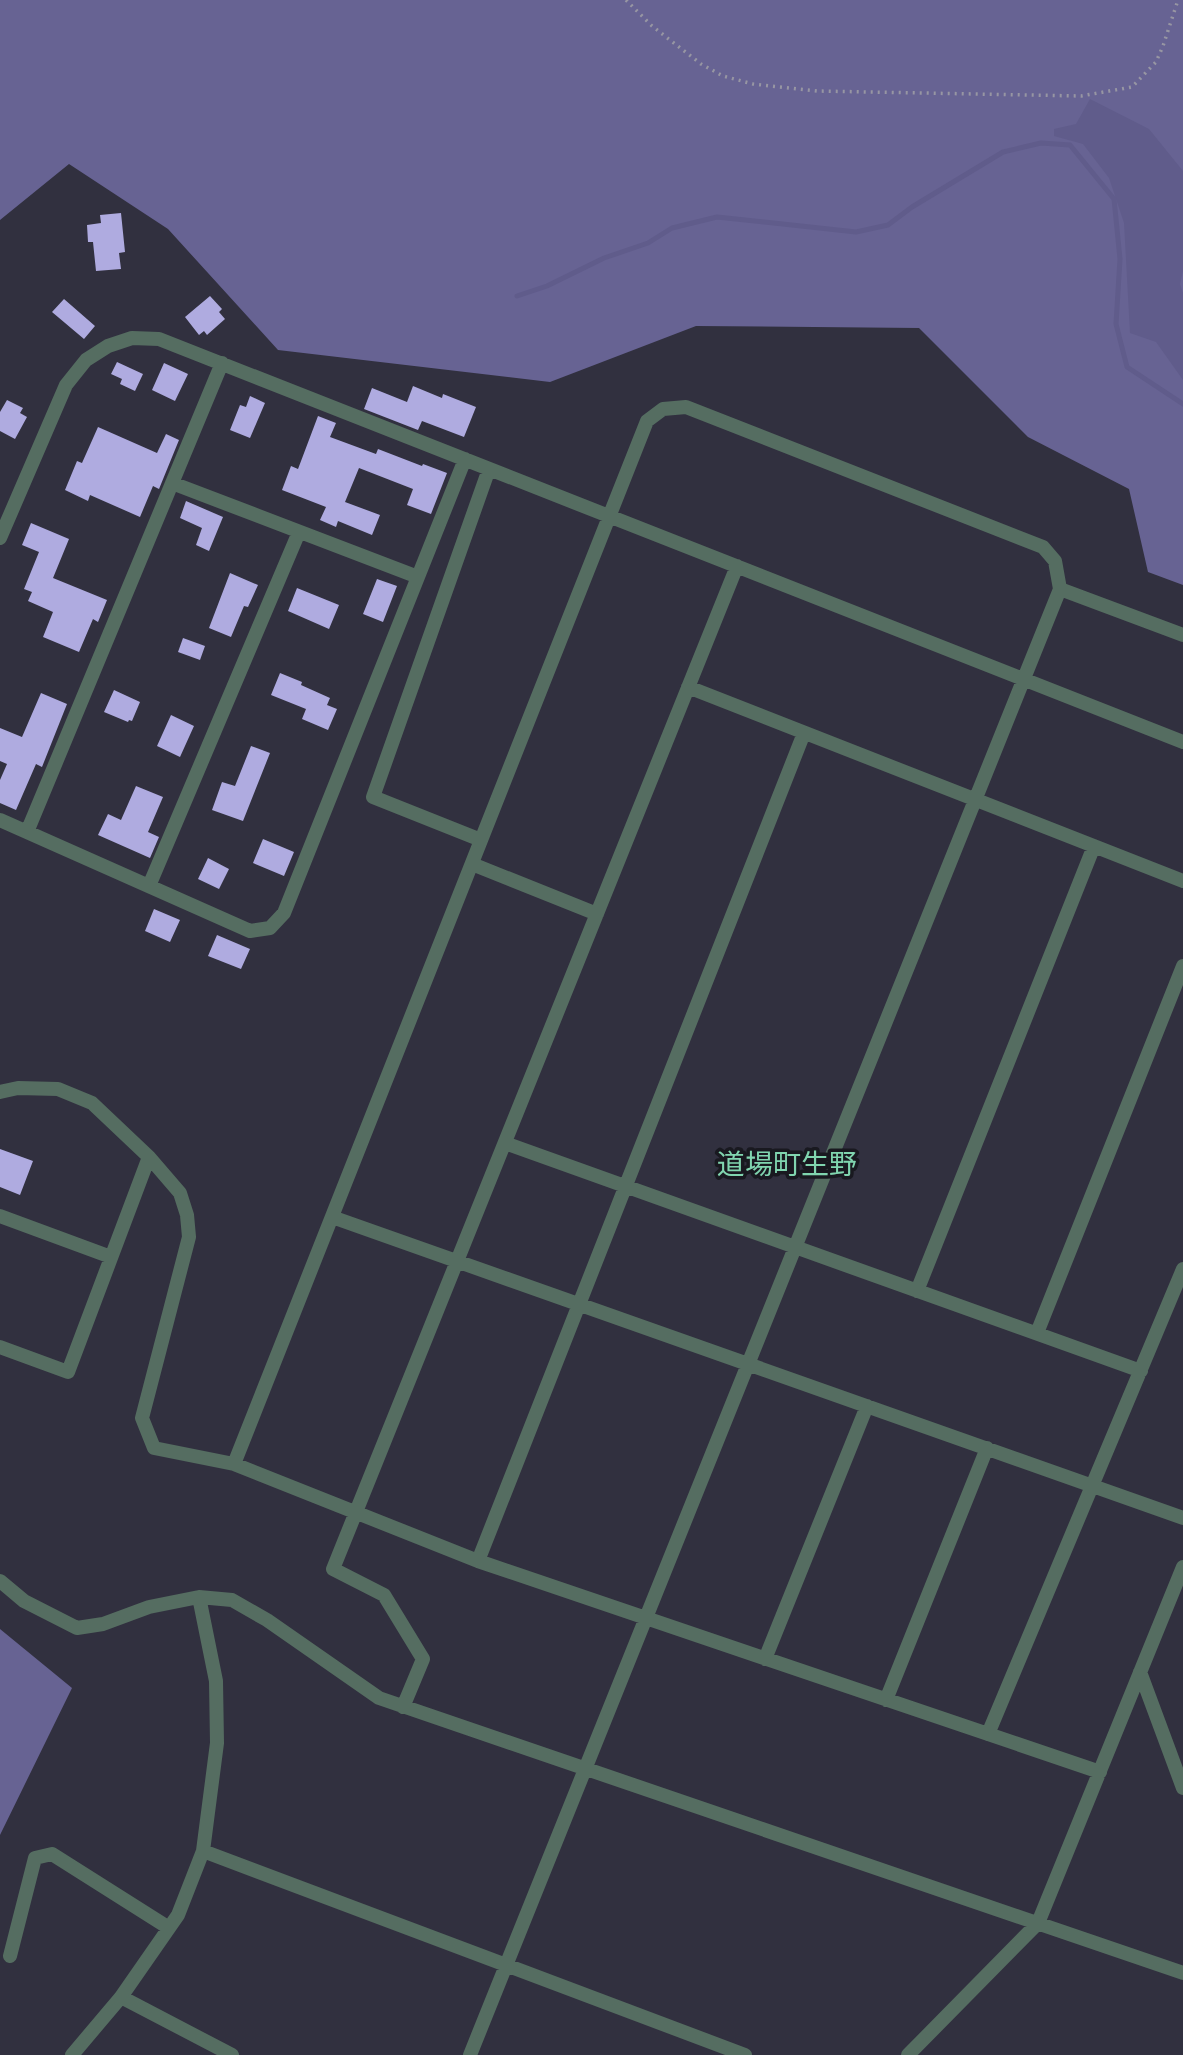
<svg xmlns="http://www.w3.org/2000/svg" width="1183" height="2055" viewBox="0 0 1183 2055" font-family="'Public Sans','Noto Sans JP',sans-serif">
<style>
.forest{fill:#676393}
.water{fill:#605c8b}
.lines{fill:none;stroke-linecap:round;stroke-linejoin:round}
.stream{stroke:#605c8b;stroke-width:5}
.building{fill:#afabe0}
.path{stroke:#9796a3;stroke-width:3.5;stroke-dasharray:2 5;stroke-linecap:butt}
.street{stroke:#556d61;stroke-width:14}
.labels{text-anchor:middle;stroke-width:7;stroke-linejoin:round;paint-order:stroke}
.quarter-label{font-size:28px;fill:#80d5af;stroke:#191920}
</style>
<rect width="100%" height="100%" fill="#31303f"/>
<path class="forest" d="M0,0H1183V585L1148,572L1129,489L1028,437L919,328L696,326L550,382L278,350L168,229L69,164L0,220Z
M0,1629L72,1688L0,1835Z"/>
<path class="water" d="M1090,99L1149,129L1183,171V271L1180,284L1183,293V380L1156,342L1130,333L1124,223L1109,178L1083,144L1054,136V129L1076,124Z"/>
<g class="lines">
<path class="stream" d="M517,296L547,286L604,258L648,243L672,228L717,217L856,232L888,225L912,207L1003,152L1041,143L1070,145L1114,199L1120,259L1116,324L1127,367L1183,404"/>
</g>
<path class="building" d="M121,213L125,252L119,253L121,269L96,271L93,242H88L87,225L101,223L100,215Z
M210,296L222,309L219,312L225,319L207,335L204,331L199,335L185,317Z
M64,299L95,326L84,339L52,312Z
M117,362L143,374L135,391L120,384L122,379L111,374Z
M164,363L188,374L175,401L152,390Z
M413,386L442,398L443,394L476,407L464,437L422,421L418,430L364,409L372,388L407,402Z
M250,396L265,403L250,438L230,430L240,405L246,407Z
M7,400L23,408L20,413L27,417L15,439L0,431V412Z
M318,416L336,423L330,437L376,454L378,449L422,466L423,464L447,473L431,514L407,505L413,489L359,468L345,502L380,515L372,535L338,521L336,527L320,520L326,507L282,490L291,466L298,469Z
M98,427L157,453L166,434L179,440L159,489L153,486L140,517L90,495L88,501L65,490L77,461L82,463Z
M186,501L223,517L209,551L196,545L202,528L180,518Z
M31,523L69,539L53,578L107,600L98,622L93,619L79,652L43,637L53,612L28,601L32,592L24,589L39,552L22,545Z
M230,573L258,585L248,607L244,606L231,637L209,628Z
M377,579L397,586L383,622L363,614Z
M297,588L339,605L329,629L288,611Z
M183,638L205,646L200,660L178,652Z
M280,673L302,682L301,685L330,698L327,705L337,709L328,730L302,719L306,709L271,695Z
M114,690L140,702L132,721L129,720L128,722L104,712Z
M41,693L67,704L42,767L36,764L16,810L0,803V780L7,764L0,761V728L22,737Z
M171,715L194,726L180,757L157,746Z
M251,746L270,753L243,821L212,810L222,782L235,786Z
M136,786L163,797L148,832L159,837L150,858L98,835L108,814L121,820Z
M263,839L294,852L284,876L253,863Z
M208,858L229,869L219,889L198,879Z
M154,909L180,920L170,942L145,931Z
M217,935L250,949L241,969L208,956Z
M0,1149L33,1161L20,1195L0,1187Z"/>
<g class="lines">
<path class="path" d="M626,0L652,26L701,64L723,76L753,84L817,91L1081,96L1132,87L1156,62L1163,46L1178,0"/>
<path class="street" d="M172,483L418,577
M0,538L66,385L86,360L108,346L132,338L159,339L1183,742
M1060,589L1183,635
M688,687L1183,881
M0,820L250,931L270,928L284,913L465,459
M27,832L222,363
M481,840L373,797L489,469
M472,864L597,914
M149,886L299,532
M0,1092L18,1088L58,1089L92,1103L149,1157L180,1193L187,1215L189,1237L142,1418L154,1448L234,1464L478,1561L1100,1772
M505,1143L1141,1371
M0,1216L111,1257
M332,1217L1183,1518
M917,1291L1094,846
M1037,1333L1183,966
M0,1347L68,1372L149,1157
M234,1464L647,421L663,409L686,407L1043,547L1055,561L1060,589L470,2055
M478,1561L804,733
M0,1581L24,1601L77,1628L103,1624L149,1607L199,1597L232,1600L267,1620L379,1698L1183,1973
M765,1659L867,1406
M1140,1672L1183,1788
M886,1700L987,1448
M403,1707L423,1659L384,1595L333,1569L737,566
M988,1734L1183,1269
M203,1851L745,2055
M10,1956L35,1858L52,1854L169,1928
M121,1997L232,2055
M72,2055L121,1997L178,1915L203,1851L217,1743L216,1681L199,1597
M908,2055L1038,1923L1183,1567"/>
</g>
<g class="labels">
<g class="quarter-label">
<text x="787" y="1174">道場町生野</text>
</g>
</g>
</svg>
